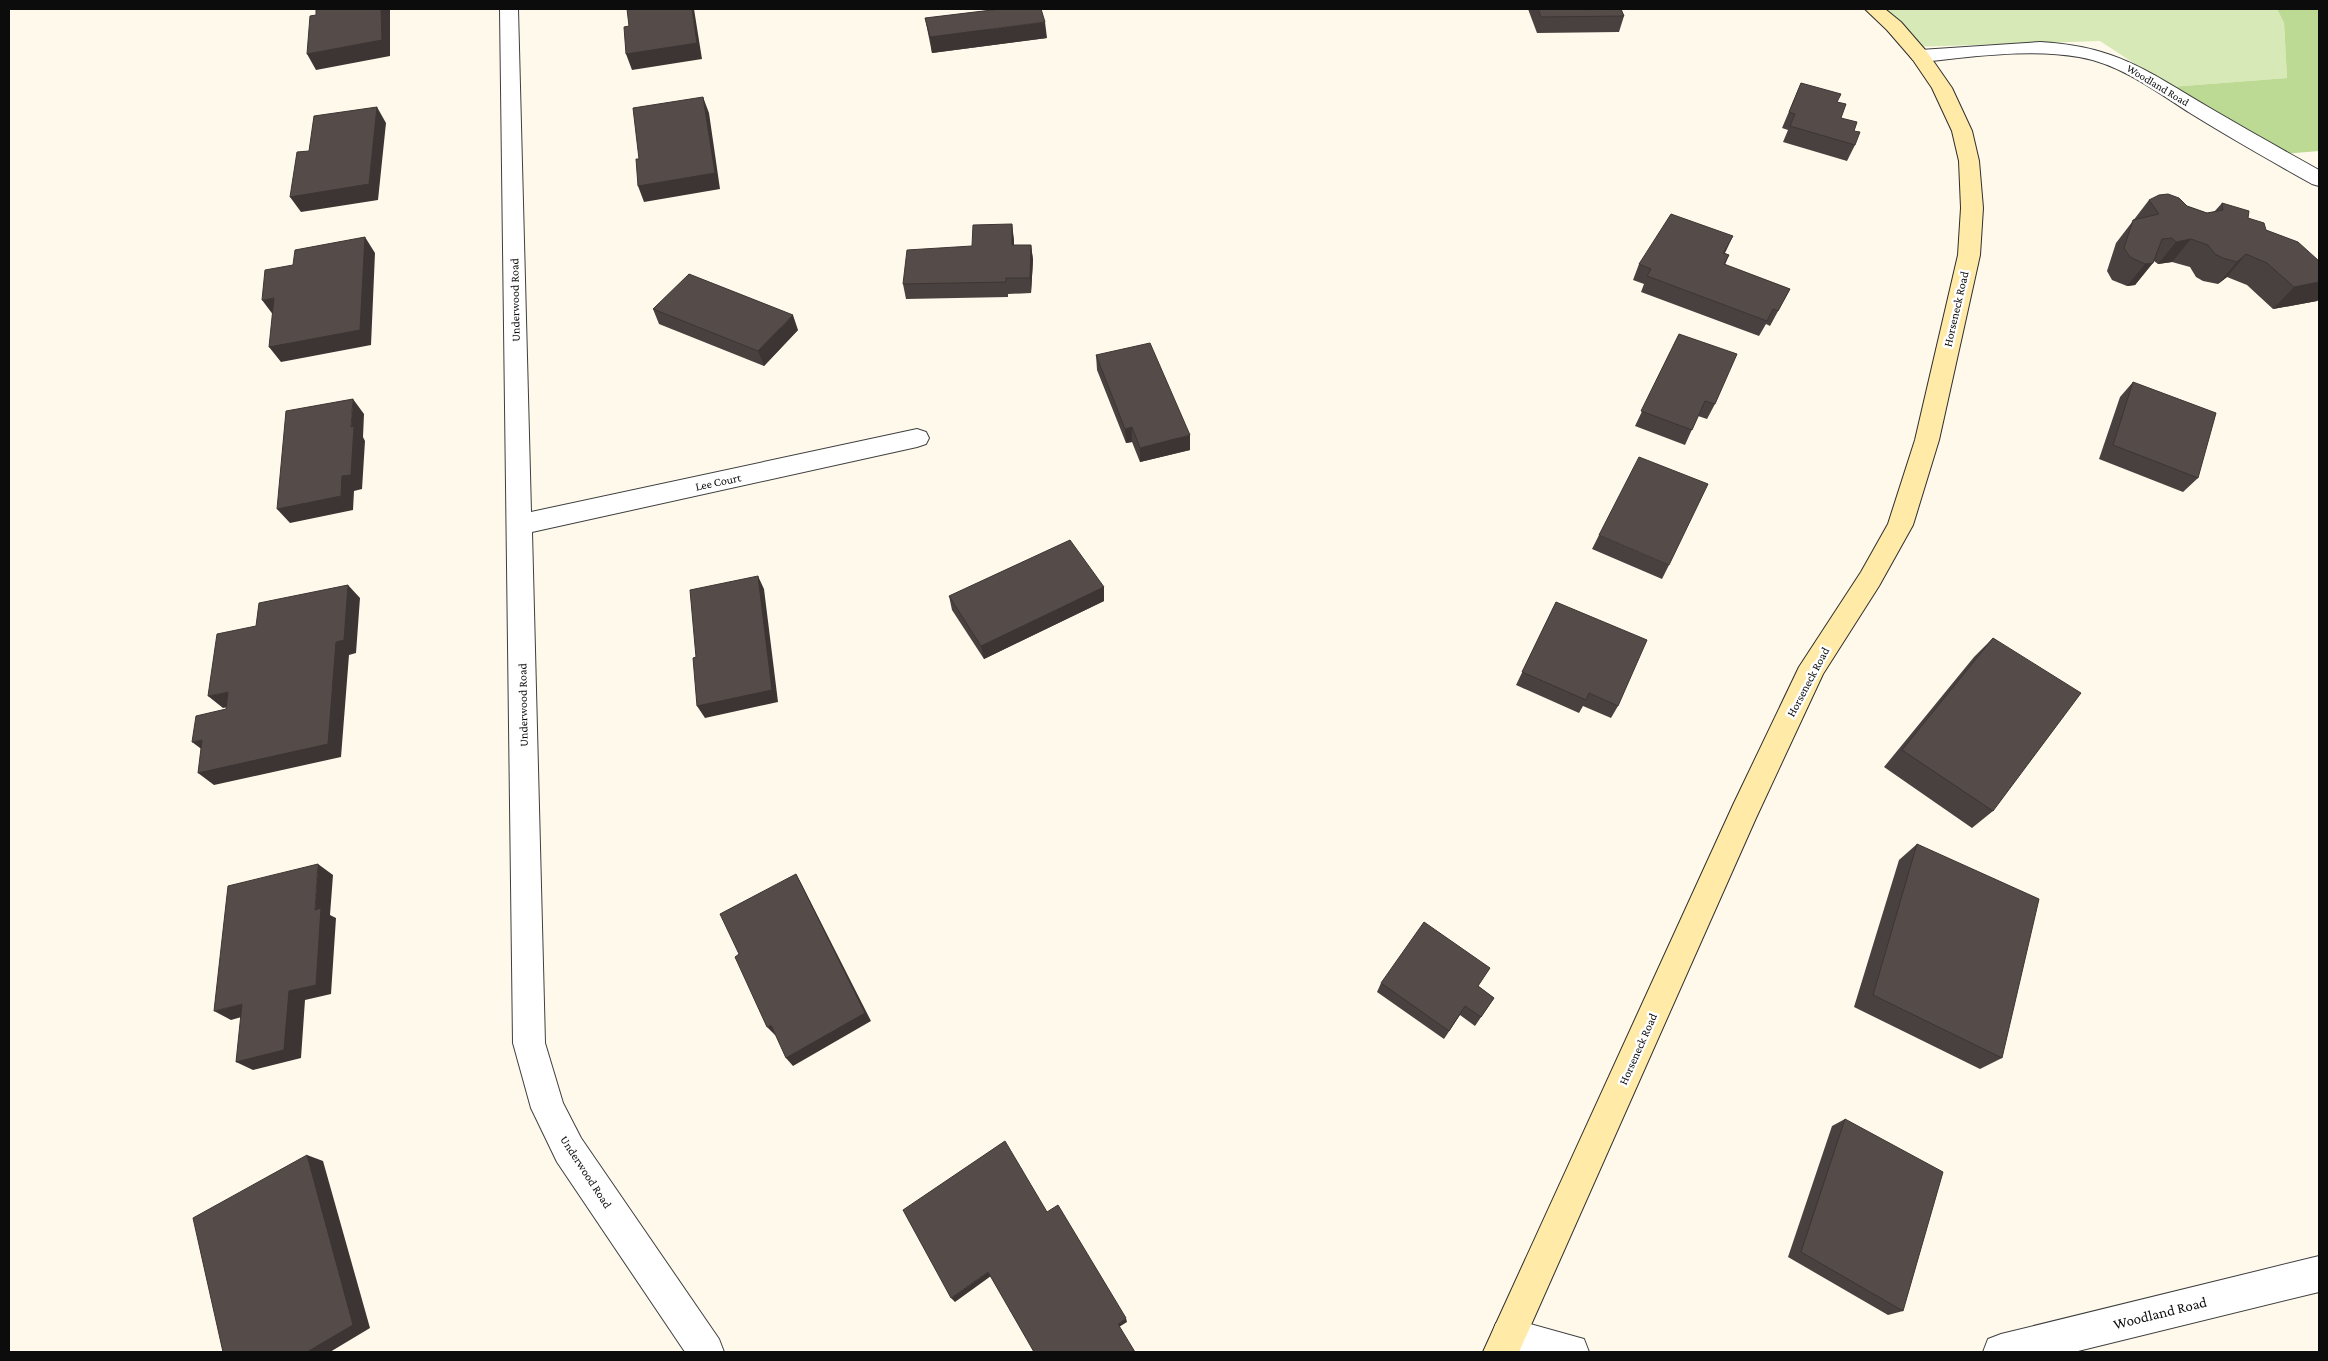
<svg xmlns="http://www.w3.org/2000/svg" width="2328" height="1361" viewBox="0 0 2328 1361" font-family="'Crimson Pro',serif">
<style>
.green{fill:#d7e9b6}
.forest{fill:#bdda95}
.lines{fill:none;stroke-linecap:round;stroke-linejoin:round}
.street-casing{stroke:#3f3f3f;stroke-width:2}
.secondary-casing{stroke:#2e2e2e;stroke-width:2}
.street{fill:#fff;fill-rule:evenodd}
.secondary{fill:#ffeaa7;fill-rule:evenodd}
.wall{fill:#49413f}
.shaded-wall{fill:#3c3533}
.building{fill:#554c49;stroke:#3c3533}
.labels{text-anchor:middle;stroke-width:5;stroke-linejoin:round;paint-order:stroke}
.far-street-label{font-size:11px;fill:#0c0c0c;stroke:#fff}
.street-label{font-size:12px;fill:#0c0c0c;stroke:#fff}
.near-street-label{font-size:15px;fill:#0c0c0c;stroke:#fff}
</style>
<rect width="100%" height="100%" fill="#fff9ec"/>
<path class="green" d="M1869,9H2277L2284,23L2287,78L2170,87L2100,41L1913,47Z"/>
<path class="forest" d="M2277,9H2319V151L2272,155L2170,87L2287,78L2284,23Z"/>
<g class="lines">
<defs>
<path id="street" d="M500,9H518L531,512L917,429L926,432L929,438L926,444L917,447L532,532L545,1043L563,1103L581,1138L719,1339L724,1352H685L557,1162L531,1108L513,1043Z
M2040,42C2116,46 2147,71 2210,108C2246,129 2283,150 2319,170V186L2312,184C2271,161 2230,138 2190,113C2156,91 2120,64 2079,57C2027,48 1972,57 1920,62L1913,60L1910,56L1913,52L1920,50Z
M2319,1256V1292L2074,1352H1983L1988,1339L2001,1334Z
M1509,1318L1584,1339L1589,1352H1504L1496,1349L1491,1336L1496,1323Z"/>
<path id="secondary" d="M1865,9H1885L1901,22L1927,52L1952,88L1972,131L1979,161L1983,208L1980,255L1939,440L1913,525L1879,586L1823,674L1756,818L1519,1352H1483L1733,805L1799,667L1861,572L1888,524L1915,440L1958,255L1961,208L1959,161L1952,131L1932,88L1913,60L1887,30Z"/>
</defs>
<use href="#street" class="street-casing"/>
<use href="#secondary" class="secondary-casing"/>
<use href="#street" class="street"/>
<use href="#secondary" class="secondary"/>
</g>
<path class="wall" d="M1528,9H1621L1624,16L1619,32L1537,33Z
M925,18L1047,38L932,53Z
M1801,83L1837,102L1841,118L1854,131L1855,145L1847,161L1783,142L1788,130L1782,128Z
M2149,200L2187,206L2207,213L2214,212L2222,203L2248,218L2266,230L2319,261V299L2317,301L2273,309L2247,285L2227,277L2218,284L2203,281L2196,277L2190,267L2172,262L2158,264L2154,261L2135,285L2127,286L2112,280L2107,271L2116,243Z
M1012,224L1014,245H1031L1033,260L1031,293L1008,294V297L906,299L903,284L972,246Z
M1725,253L1729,255L1725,265L1790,289L1770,326L1766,324L1759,336L1641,292L1644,284L1633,280L1639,264Z
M653,309L798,330L764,366L659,324Z
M1679,334L1715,404L1707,419L1698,416L1685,445L1635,426Z
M1096,355L1190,450L1140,462L1132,442L1126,443L1097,370Z
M2133,382L2198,478L2183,492L2099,459L2120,397Z
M1599,535L1669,565L1662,579L1592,549Z
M1104,587V601L984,659L952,610L949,596Z
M1556,602L1618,706L1611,718L1583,706L1579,713L1516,685Z
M1993,638V811L1972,828L1884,767L1974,657Z
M1917,844L2002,1058L1980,1069L1854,1007L1899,860Z
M1381,983L1478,986L1494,998L1475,1026L1460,1015L1444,1039L1377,992Z
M1845,1119L1903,1311L1888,1315L1788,1257L1832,1126Z"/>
<path class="shaded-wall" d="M381,9H390V56L316,70L307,54Z
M692,9H694L702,59L632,70L626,54Z
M1045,22L1047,38L932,53L930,37Z
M703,97L709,113L720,189L644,202L638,186Z
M377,107L386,123L378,200L301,212L290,197Z
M1012,224L1014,240V261L1012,245Z
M1733,236L1726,251L1716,268L1723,253Z
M365,237L375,253L371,345L281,362L269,347Z
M2191,239L2172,262L2158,264L2176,242Z
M1031,245L1033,260L1031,293L1030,278Z
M2246,254L2227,277L2218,284L2237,262Z
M2153,263L2135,285L2127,286L2145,264Z
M2319,282V299L2317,301L2273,309L2294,287Z
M274,298V316L262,300Z
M793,315L798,330L764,366L758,351Z
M353,399L364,414L363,437L365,441L362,489L354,491L353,510L290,523L277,509L342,476L351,427Z
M1132,427V442L1126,443L1125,429Z
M1190,435V450L1140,462V448Z
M758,576L764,589L778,702L705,718L697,706Z
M348,585L360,598L356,653L349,655L341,757L214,785L198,773L336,642Z
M1104,587V601L984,659L981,646Z
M228,692L243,704L223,708L208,696Z
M202,740L208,754L192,742Z
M318,864L333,875L330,915L336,918L331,994L305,1000L301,1058L253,1070L236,1062L289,991L315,910Z
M796,874L802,885L871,1021L793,1066L786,1058Z
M242,1004L259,1012L231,1020L214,1011Z
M771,1025L779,1034L775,1035L767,1027Z
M307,1155L323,1161L370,1328L330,1352H307Z
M988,1272L991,1276L955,1302L951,1298Z
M1126,1318L1127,1322L1119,1327L1118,1324Z"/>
<path class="building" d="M316,9H381L382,40L307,54L310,16L316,15Z
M627,9H692L697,43L626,54L624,27L629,26Z
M1000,9H1041L1045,22L930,37L925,18Z
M1538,9H1621L1624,16L1541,17Z
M1801,83L1841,94L1837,102L1846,104L1841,118L1857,122L1854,131L1860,132L1855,145L1790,126L1795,114L1789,112Z
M703,97L715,173L638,186L636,159H639L633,108Z
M377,107L369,184L290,197L297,152L309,151L314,116Z
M2168,194L2179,198L2187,206L2207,213L2223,210L2222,203L2249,211L2248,218L2264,223L2266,230L2298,242L2319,261V282L2294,287L2267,263L2246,254L2237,262L2223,258L2215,254L2208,245L2191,239L2176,242L2172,238L2162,239L2153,263L2145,264L2130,257L2124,248L2133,220L2159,214L2149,200L2159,195Z
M1671,214L1733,236L1723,253L1729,255L1724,264L1790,289L1778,311L1773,309L1767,321L1647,276L1651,269L1639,264Z
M1012,224V245H1031L1030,278H1006V282L903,284L907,250L972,246L973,225Z
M365,237L360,330L269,347L274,298L262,300L265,270L293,265L295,250Z
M689,274L793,315L758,351L653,309Z
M1679,334L1737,354L1715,404L1705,401L1692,430L1641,411Z
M1150,343L1190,435L1140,448L1132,427L1125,429L1096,355Z
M2133,382L2216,413L2198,478L2113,445Z
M353,399L351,427L354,426L351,475L342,476L341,496L277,509L286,411Z
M1639,457L1708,484L1669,565L1599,535Z
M1070,540L1104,587L981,646L949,596Z
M758,576L772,690L697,706L693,658L696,657L690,590Z
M348,585L344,640L336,642L328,744L198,773L202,740L192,742L196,716L226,709L228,692L208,696L217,634L256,626L259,603Z
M1556,602L1647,640L1618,706L1589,693L1586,700L1522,672Z
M1993,638L2081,693L1993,811L1902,750Z
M1917,844L2039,899L2002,1058L1873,995Z
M318,864L315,910L321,908L316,985L289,991L284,1050L236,1062L242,1004L214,1011L228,886Z
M796,874L865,1013L786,1058L771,1025L767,1027L735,957L739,954L720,914Z
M1424,922L1490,968L1478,986L1494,998L1481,1017L1465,1006L1449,1031L1381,983Z
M1845,1119L1943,1172L1903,1311L1801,1252Z
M1005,1141L1047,1212L1058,1205L1126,1318L1118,1324L1135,1352H1034L988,1272L951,1298L903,1210Z
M307,1155L353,1325L307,1352H223L193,1218Z"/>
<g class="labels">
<g class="far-street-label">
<text transform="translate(2158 85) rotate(31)" y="4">Woodland Road</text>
</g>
<g class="street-label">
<text transform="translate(515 300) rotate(-91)" y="4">Underwood Road</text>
<text transform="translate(1956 309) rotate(-77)" y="4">Horseneck Road</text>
<text transform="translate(718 482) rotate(-12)" y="4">Lee Court</text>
<text transform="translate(1808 682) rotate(-62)" y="4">Horseneck Road</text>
<text transform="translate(523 705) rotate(-91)" y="4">Underwood Road</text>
<text transform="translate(1638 1049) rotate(-66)" y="4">Horseneck Road</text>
<text transform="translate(586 1172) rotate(57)" y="4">Underwood Road</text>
</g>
<g class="near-street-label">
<text transform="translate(2160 1313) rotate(-14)" y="5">Woodland Road</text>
</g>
</g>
<rect width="2328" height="1361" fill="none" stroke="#0c0c0c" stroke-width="20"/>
</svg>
